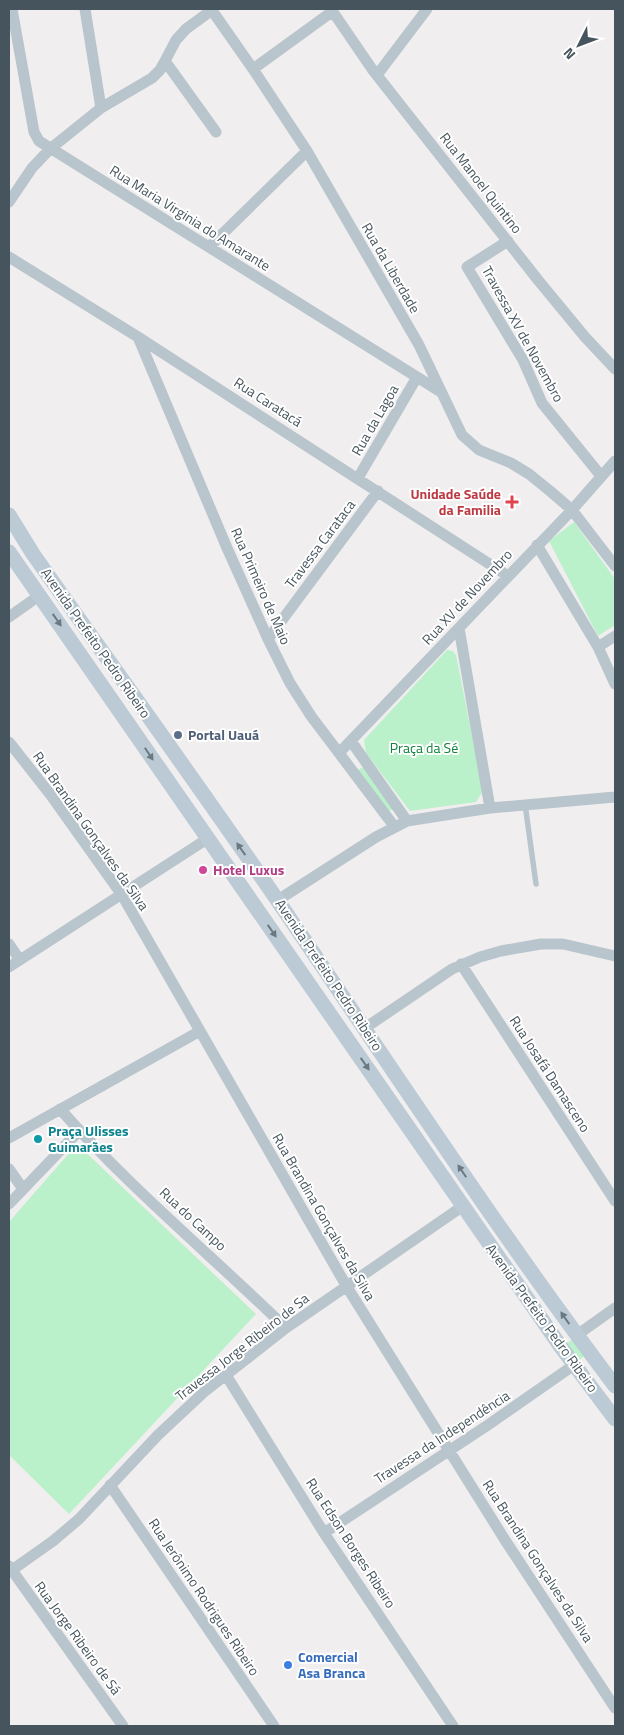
<svg xmlns="http://www.w3.org/2000/svg" width="624" height="1735" viewBox="0 0 624 1735" font-family="'Titillium Web',sans-serif">
<style>
.green{fill:#bbf1ca}
.lines{fill:none;stroke-linecap:round;stroke-linejoin:round}
.service{stroke:#b9c5cc;stroke-width:5.5}
.minor{stroke:#b9c5cc;stroke-width:11}
.secondary{stroke:#bbcad4;stroke-width:15}
.oneway{fill:#697881}
.health-dot{fill:#e0444e;stroke:#fff;stroke-width:2}
.service-dot{fill:#5c6f8a;stroke:#fff;stroke-width:2}
.hotel-dot{fill:#d1479c;stroke:#fff;stroke-width:2}
.culture-dot{fill:#0f9aa8;stroke:#fff;stroke-width:2}
.shop-dot{fill:#3f7fe0;stroke:#fff;stroke-width:2}
.labels{text-anchor:middle;stroke-width:4;stroke-linejoin:round;paint-order:stroke}
.street-label{font-size:14px;fill:#46555d;stroke:#fff}
.health-label{font-size:14px;font-weight:bold;fill:#be3a42;stroke:#fff;text-anchor:end}
.service-label{font-size:14px;font-weight:bold;fill:#4e5e75;stroke:#fff;text-anchor:start}
.park-label{font-size:14px;fill:#12823e;stroke:#fff}
.hotel-label{font-size:14px;font-weight:bold;fill:#b23c85;stroke:#fff;text-anchor:start}
.culture-label{font-size:14px;font-weight:bold;fill:#0d838f;stroke:#fff;text-anchor:start}
.shop-label{font-size:14px;font-weight:bold;fill:#366cbe;stroke:#fff;text-anchor:start}
</style>
<rect width="100%" height="100%" fill="#f1eeef"/>
<path class="green" d="M574,522L615,579V625L598,636L549,541Z
M447,650L453,651L456,655L483,791L476,802L410,811L366,753L364,740Z
M363,767L393,809L388,812L358,770Z
M77,1144L256,1314L69,1514L9,1455V1222Z
M573,1339L586,1355L579,1360L567,1343Z"/>
<g class="lines">
<path class="service" d="M525,804L536,884"/>
<path class="minor" d="M12,9L34,132L39,141L441,392
M85,9L101,108
M211,9L253,69L307,151L419,345L462,435L479,450L511,463L529,474L550,491L572,510L615,566
M331,9L372,69L538,280L585,337L615,369
M165,61L216,132
M253,69L333,11
M377,75L427,9
M9,202L32,168L50,149L101,108L152,78L160,70L165,61L176,40L186,29L212,10
M508,241L467,267L523,360L542,403L601,476
M209,247L307,151
M9,257L138,337L508,576
M138,337L227,548L268,639L290,683L311,716L394,826
M358,478L417,377
M537,545L598,647L615,684
M9,617L40,595
M459,628L490,808
M268,639L378,491
M598,647L615,636
M351,741L407,821
M9,742L50,794L122,895L347,1287L505,1540L615,1708
M339,753L572,510L615,461
M278,900L376,837L407,821L490,808L615,797
M9,944L20,960
M461,964L615,1201
M9,967L207,839
M365,1028L452,969L480,957L501,951L541,944H563L615,956
M60,1109C130,1188 211,1255 286,1328
M9,1138L200,1031
M9,1169L23,1189
M9,1204L79,1131
M577,1335L615,1308
M226,1375L324,1533L453,1726
M110,1485L274,1726
M324,1533L488,1425L574,1365
M9,1566L123,1726
M12,1570L53,1541L79,1519L158,1435L204,1392L286,1328L463,1206"/>
<path class="secondary" d="M9,515L33,554C115,670 199,786 280,904C390,1065 497,1230 615,1386
M9,552L561,1347L615,1419"/>
</g>
<defs><path id="oneway-solid" d="M-6-.8H1V-3.2L6.5 0L1 3.2V.8H-6Z" transform="scale(1.25)"/></defs>
<g class="oneway">
<use href="#oneway-solid" transform="translate(57 620) rotate(55)"/>
<use href="#oneway-solid" transform="translate(149 754) rotate(56)"/>
<use href="#oneway-solid" transform="translate(241 849) rotate(-125)"/>
<use href="#oneway-solid" transform="translate(272 931) rotate(55)"/>
<use href="#oneway-solid" transform="translate(365 1064) rotate(55)"/>
<use href="#oneway-solid" transform="translate(462 1171) rotate(-124)"/>
<use href="#oneway-solid" transform="translate(565 1318) rotate(-125)"/>
</g>
<path class="health-dot" d="M509.5 494.5h5v5h5v5h-5v5h-5v-5h-5v-5h5z"/>
<circle class="service-dot" cx="178" cy="735" r="5"/>
<circle class="hotel-dot" cx="203" cy="870" r="5"/>
<circle class="culture-dot" cx="38" cy="1139" r="5"/>
<circle class="shop-dot" cx="288" cy="1665" r="5"/>
<g class="labels">
<g class="street-label">
<text transform="translate(481 183) rotate(52)" y="5">Rua Manoel Quintino</text>
<text transform="translate(190 218) rotate(32)" y="5">Rua Maria Virginia do Amarante</text>
<text transform="translate(391 268) rotate(60)" y="5">Rua da Liberdade</text>
<text transform="translate(523 334) rotate(61)" y="5">Travessa XV de Novembro</text>
<text transform="translate(268 402) rotate(33)" y="5">Rua Caratacá</text>
<text transform="translate(375 420) rotate(-60)" y="5">Rua da Lagoa</text>
<text transform="translate(320 544) rotate(-53)" y="5">Travessa Carataca</text>
<text transform="translate(261 586) rotate(66)" y="5">Rua Primeiro de Maio</text>
<text transform="translate(467 597) rotate(-47)" y="5">Rua XV de Novembro</text>
<text transform="translate(96 643) rotate(55)" y="5">Avenida Prefeito Pedro Ribeiro</text>
<text transform="translate(91 831) rotate(55)" y="5">Rua Brandina Gonçalves da Silva</text>
<text transform="translate(329 975) rotate(56)" y="5">Avenida Prefeito Pedro Ribeiro</text>
<text transform="translate(550 1074) rotate(57)" y="5">Rua Josafá Damasceno</text>
<text transform="translate(324 1217) rotate(60)" y="5">Rua Brandina Gonçalves da Silva</text>
<text transform="translate(193 1219) rotate(43)" y="5">Rua do Campo</text>
<text transform="translate(542 1318) rotate(54)" y="5">Avenida Prefeito Pedro Ribeiro</text>
<text transform="translate(242 1347) rotate(-38)" y="5">Travessa Jorge Ribeiro de Sa</text>
<text transform="translate(442 1437) rotate(-33)" y="5">Travessa da Independência</text>
<text transform="translate(351 1543) rotate(57)" y="5">Rua Edson Borges Ribeiro</text>
<text transform="translate(538 1561) rotate(57)" y="5">Rua Brandina Gonçalves da Silva</text>
<text transform="translate(204 1597) rotate(56)" y="5">Rua Jerônimo Rodrigues Ribeiro</text>
<text transform="translate(78 1638) rotate(54)" y="5">Rua Jorge Ribeiro de Sá</text>
</g>
<g class="health-label">
<text x="501" y="499">Unidade Saúde<tspan x="501" dy="16">da Familia</tspan></text>
</g>
<g class="service-label">
<text x="188" y="740">Portal Uauá</text>
</g>
<g class="park-label">
<text x="424" y="753">Praça da Sé</text>
</g>
<g class="hotel-label">
<text x="213" y="875">Hotel Luxus</text>
</g>
<g class="culture-label">
<text x="48" y="1136">Praça Ulisses<tspan x="48" dy="16">Guimarães</tspan></text>
</g>
<g class="shop-label">
<text x="298" y="1662">Comercial<tspan x="298" dy="16">Asa Branca</tspan></text>
</g>
</g>
<rect width="624" height="1735" fill="none" stroke="#46555d" stroke-width="20"/>
<g transform="translate(579 45) rotate(228)" stroke="#ffffff" stroke-width="4" paint-order="stroke">
<path d="M0-4L9 19L0 12L-9 19Z" fill="#46555d"/>
<text y="-8" font-size="14" font-weight="bold" text-anchor="middle" fill="#46555d">N</text>
</g>
</svg>
